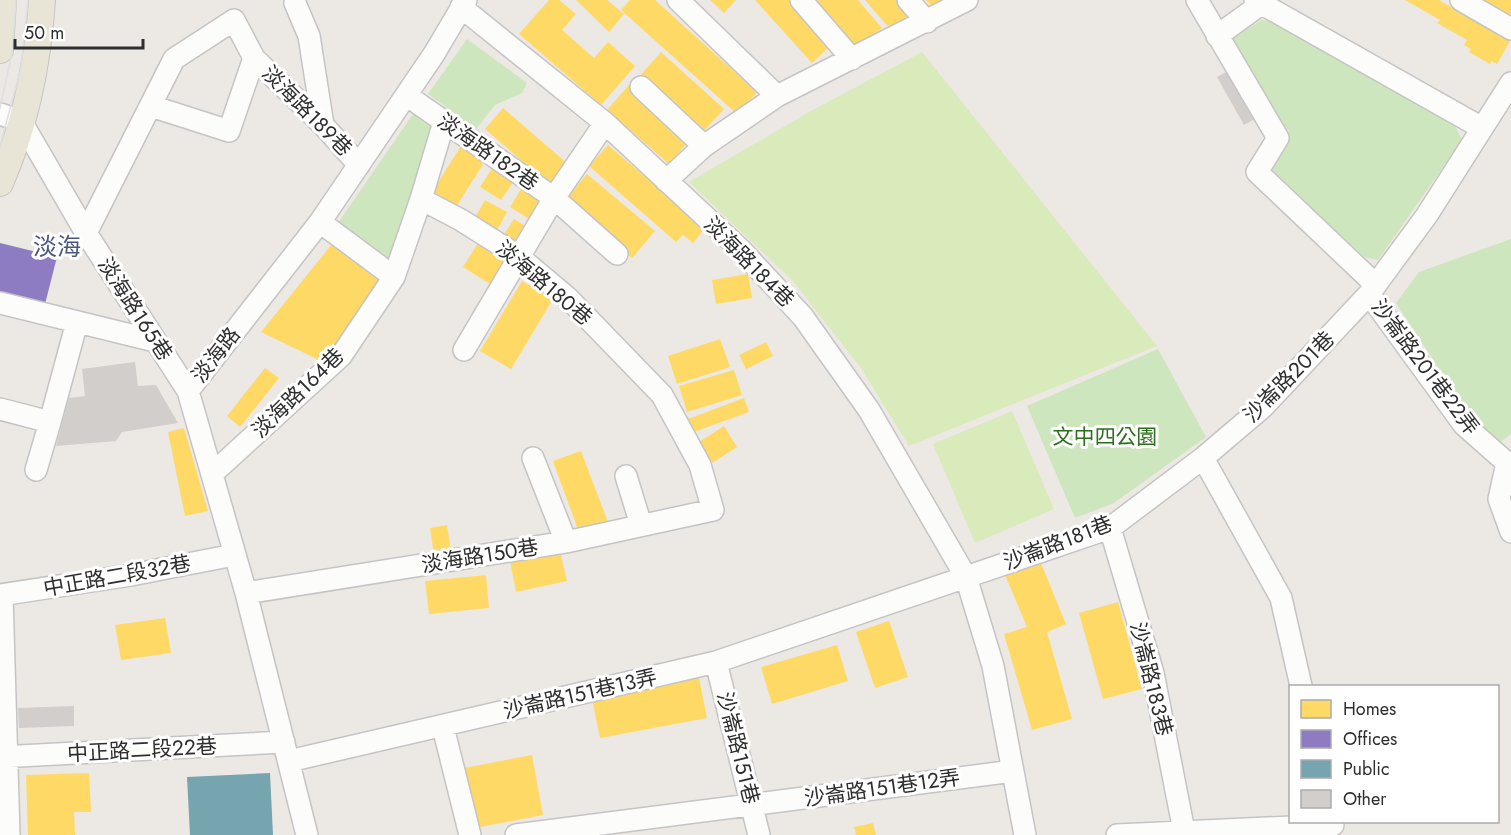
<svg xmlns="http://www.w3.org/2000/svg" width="1511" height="835" viewBox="0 0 1511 835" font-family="Jost,'Noto Sans TC',sans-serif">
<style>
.green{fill:#cee6be}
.pitch{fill:#d9eabb}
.homes{fill:#ffd966}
.offices{fill:#8e7cc3}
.public{fill:#76a5af}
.building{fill:#d1cecb}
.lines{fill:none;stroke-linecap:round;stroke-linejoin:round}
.minor-casing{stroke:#c5c4c5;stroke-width:24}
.major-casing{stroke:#c6c5c4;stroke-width:28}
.minor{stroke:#fcfcfb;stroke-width:21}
.major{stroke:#e8e4d6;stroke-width:26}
.tram{stroke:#dfdfe1;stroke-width:1.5}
.labels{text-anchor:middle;stroke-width:6;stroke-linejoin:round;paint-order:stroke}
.street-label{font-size:21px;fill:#2e2e2e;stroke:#fff}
.park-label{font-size:21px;fill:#2c6e1b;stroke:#fff}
.quarter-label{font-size:24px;fill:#4d5680;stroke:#fff}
</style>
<rect width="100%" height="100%" fill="#ece8e4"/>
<path class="green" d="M1262,20L1273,21L1455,126L1462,140L1378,260L1364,257L1272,171L1275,154L1289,131L1266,106L1229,40Z
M467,39L527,83L522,93L495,105L476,129L428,94Z
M413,114L436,131L391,263L338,223Z
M1511,239V434L1498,444L1470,416L1396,303L1419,272Z
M1158,349L1206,437L1114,503L1075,518L1027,406Z"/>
<path class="pitch" d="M922,52L1157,346L909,446L861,368L793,281L689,182L811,111Z
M1012,411L1054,509L975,543L933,444Z"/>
<path class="homes" d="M549,0H559L576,14L562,30L594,58L608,42L635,66L601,105L519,34Z
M576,0H607L624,14L609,32Z
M630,0H655L757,92L737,114L621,10Z
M710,0H736L724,13Z
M755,0H793L830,46L812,63Z
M816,0H858L882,28L858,49Z
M865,0H898L910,14L891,30Z
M926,0H950L936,12Z
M1405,0H1439L1510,41L1497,64L1491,61L1490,64L1469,52L1471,49L1464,45L1467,40L1437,23L1440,20Z
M1478,0H1511V19Z
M661,52L724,109L701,134L638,78Z
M629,85L691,138L669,164L607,110Z
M503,108L569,165L551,186L485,129Z
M608,145L705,228L693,243L683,235L676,242L589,166Z
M461,146L485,161L456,207L432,192Z
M493,167L514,181L501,200L480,187Z
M587,174L655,231L632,258L564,201Z
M523,186L545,200L531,220L510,207Z
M485,200L507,212L496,232L474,219Z
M514,219L527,227L516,244L503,236Z
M480,240L510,259L493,286L463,267Z
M332,244L380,281L348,330L323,362L261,332Z
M748,274L752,298L716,304L712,280Z
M522,281L553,299L511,369L480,351Z
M720,339L730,367L677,384L668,356Z
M766,342L773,356L746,369L739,355Z
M265,368L279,378L240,427L227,416Z
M734,370L742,395L687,412L679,386Z
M744,398L749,412L694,432L688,419Z
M724,426L737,447L712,463L699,442Z
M184,428L208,511L185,516L168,432Z
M581,451L609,525L580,535L553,461Z
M447,525L452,558L435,561L430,528Z
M560,551L567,581L516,592L510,561Z
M1038,556L1066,624L1047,632L1072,719L1032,730L1004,634L1027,627L1003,570Z
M486,575L489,608L429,614L425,581Z
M1118,602L1142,689L1103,699L1079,613Z
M165,618L171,653L121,660L115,625Z
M889,621L908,677L875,688L856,632Z
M837,645L848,681L772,704L761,667Z
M699,678L707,718L600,738L592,699Z
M532,755L543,815L475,828L464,768Z
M89,773L91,812H74L75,835H28L26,775Z
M873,823L876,835H856L854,827Z"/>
<path class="offices" d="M0,243L57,257L45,304L0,293Z"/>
<path class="public" d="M270,773L273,835H190L187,777Z"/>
<path class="building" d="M1233,68L1260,116L1244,125L1217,77Z
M135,362L138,386L156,385L178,423L122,432L116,441L56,446L69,398L85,396L82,369Z
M74,706V726L19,728L18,708Z"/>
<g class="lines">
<defs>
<path id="minor" d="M678,0L777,96
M801,0L852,59
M908,0L927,22
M1197,0L1278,138L1257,172L1376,285
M1255,0L1482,128
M1461,0L1511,29
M295,3L309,36L323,125
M461,7L605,123L741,250L803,317L869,410L966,577L993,666L1025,835
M1217,36L1261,4
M641,87L704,146
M406,95L554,198L605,123
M151,106L229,131L254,58L323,125L359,165
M0,114L21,121L86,233L188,391L246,593L307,835
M666,181L704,146L777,96L967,0
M421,199L444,122
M86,233L174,59L234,20L254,58
M1369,294L1464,425L1507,463L1499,499L1511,532
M0,303L155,341
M464,350L554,198L617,254
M188,391L320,222L434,54L466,0
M0,409L50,422L77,322
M533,458L566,542
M1203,458L1281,598L1301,686
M36,470L50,422
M213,473L341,356L394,277
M626,476L641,525
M1110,528L1153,673L1184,831
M246,593L566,542L713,510L700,465L662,395L568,298L518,256L461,220L421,199L394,277L320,222
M0,595L131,575L234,555
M2,595L9,835
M716,662L759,835
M443,727L470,835
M0,757L284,742
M289,761L716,662L1110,528L1203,458L1263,407L1369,294L1427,215L1511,83
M516,835L1013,771
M1117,835L1333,825"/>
<path id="major" d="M0,50L3,0
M0,183C25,126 38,62 42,0"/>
</defs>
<use href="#minor" class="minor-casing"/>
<use href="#major" class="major-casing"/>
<use href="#minor" class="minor"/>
<use href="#major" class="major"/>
<path class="tram" d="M0,108L12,53L16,0
M0,146L21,68L28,0"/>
</g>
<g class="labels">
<g class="street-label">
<text transform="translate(307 111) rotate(45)" y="7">淡海路189巷</text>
<text transform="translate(488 152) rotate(35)" y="7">淡海路182巷</text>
<text transform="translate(749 262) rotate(45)" y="7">淡海路184巷</text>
<text transform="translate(544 283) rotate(40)" y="7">淡海路180巷</text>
<text transform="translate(135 309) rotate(57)" y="7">淡海路165巷</text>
<text transform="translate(216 355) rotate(-52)" y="7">淡海路</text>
<text transform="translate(1425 367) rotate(53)" y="7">沙崙路201巷22弄</text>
<text transform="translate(1289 377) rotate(-45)" y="7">沙崙路201巷</text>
<text transform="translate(298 393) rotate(-44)" y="7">淡海路164巷</text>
<text transform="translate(1058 543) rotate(-21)" y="7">沙崙路181巷</text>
<text transform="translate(480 556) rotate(-9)" y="7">淡海路150巷</text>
<text transform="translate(117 576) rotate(-10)" y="7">中正路二段32巷</text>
<text transform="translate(1151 679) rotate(76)" y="7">沙崙路183巷</text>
<text transform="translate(580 694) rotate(-13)" y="7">沙崙路151巷13弄</text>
<text transform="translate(738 748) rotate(76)" y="7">沙崙路151巷</text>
<text transform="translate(142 750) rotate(-3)" y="7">中正路二段22巷</text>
<text transform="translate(882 788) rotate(-8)" y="7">沙崙路151巷12弄</text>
</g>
<g class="park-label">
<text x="1105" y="444">文中四公園</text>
</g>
<g class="quarter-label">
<text x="57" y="255">淡海</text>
</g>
</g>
<rect x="1289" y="685" width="210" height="138" fill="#ffffff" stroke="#ababab" stroke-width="1.5"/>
<rect x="1301" y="700" width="30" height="18" fill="#ffd966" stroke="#ababab" stroke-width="1.5"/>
<text x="1343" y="715" font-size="18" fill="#2e2e2e">Homes</text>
<rect x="1301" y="730" width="30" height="18" fill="#8e7cc3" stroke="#ababab" stroke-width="1.5"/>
<text x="1343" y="745" font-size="18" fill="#2e2e2e">Offices</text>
<rect x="1301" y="760" width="30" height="18" fill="#76a5af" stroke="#ababab" stroke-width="1.5"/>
<text x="1343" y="775" font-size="18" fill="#2e2e2e">Public</text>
<rect x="1301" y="790" width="30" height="18" fill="#d1cecb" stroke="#ababab" stroke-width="1.5"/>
<text x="1343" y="805" font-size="18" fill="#2e2e2e">Other</text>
<path d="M15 39v9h128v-9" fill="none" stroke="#2e2e2e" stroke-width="3"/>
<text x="24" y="39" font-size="18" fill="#2e2e2e" stroke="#ffffff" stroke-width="4.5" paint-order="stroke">50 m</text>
</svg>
